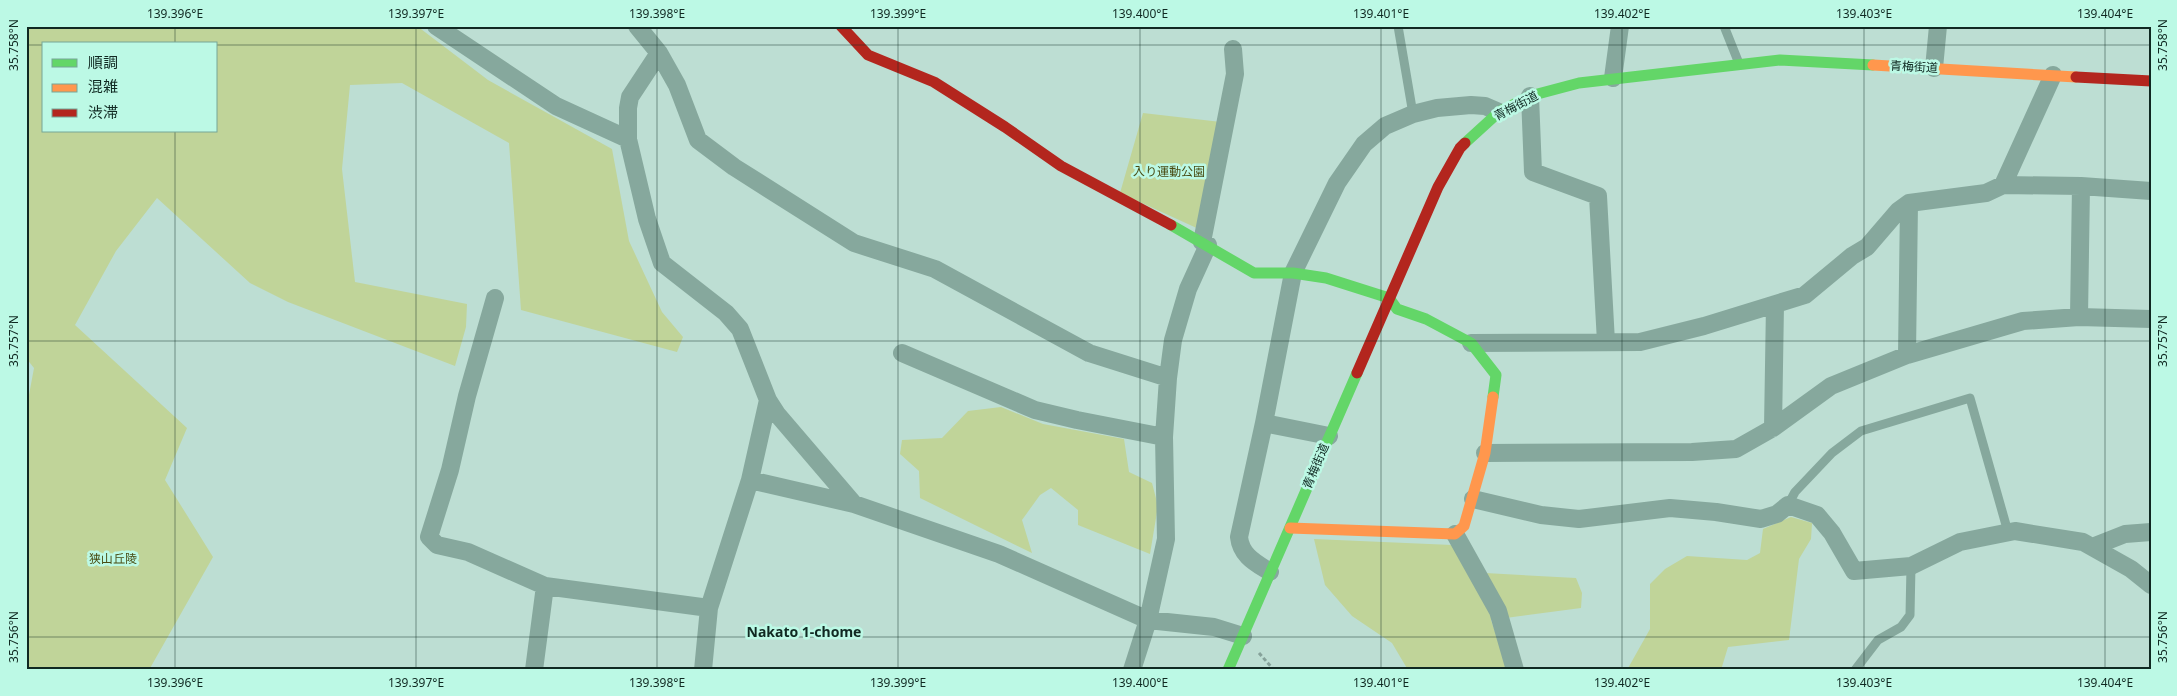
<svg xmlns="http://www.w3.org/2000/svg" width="2177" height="696" viewBox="0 0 2177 696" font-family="'Noto Sans','Noto Sans JP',sans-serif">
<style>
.green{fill:#c0d499;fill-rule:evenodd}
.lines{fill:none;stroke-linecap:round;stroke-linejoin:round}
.path{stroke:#86a29a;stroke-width:3;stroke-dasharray:4 2.5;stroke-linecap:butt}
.lane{stroke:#86a89d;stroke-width:9}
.street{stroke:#86a89d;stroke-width:18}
.fast{stroke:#63d668;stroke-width:11}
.slow{stroke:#ff974d;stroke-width:11}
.jam{stroke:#b3261e;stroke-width:11}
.ticks{fill:none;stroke:#102922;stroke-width:1;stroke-opacity:0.45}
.labels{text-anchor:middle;stroke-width:5;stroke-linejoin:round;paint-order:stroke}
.street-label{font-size:12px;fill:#102922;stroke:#bcf9e5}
.park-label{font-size:12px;fill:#494c14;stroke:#bcf9e5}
.neighbourhood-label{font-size:14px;font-weight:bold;fill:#102922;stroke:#bcf9e5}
.neatline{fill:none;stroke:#102922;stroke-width:2}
.ticks-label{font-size:12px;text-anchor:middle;fill:#102922}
</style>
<rect width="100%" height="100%" fill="#bdded3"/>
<path class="green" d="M26,26H417L488,80L612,149L629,241L662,312L683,337L677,352L521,310L509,143L402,83L350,85L342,169L355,282L467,304L466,327L455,366L288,302L250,283L157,198L116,251L75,325L187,428L165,480L213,557L149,670H26V411L34,368L26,358ZM44,44H216V131H44Z
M1143,113L1221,122L1201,230L1120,193Z
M1001,407L1043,424L1124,439L1129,472L1152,483L1158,506L1150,554L1078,525V510L1051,488L1040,495L1022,520L1032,553L920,498L919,471L900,454L902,440L942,438L968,411Z
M1791,517L1812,523L1811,539L1799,559L1789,640L1728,647L1721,670H1627L1650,629V584L1665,569L1687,556L1747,560L1760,553L1763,529Z
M1314,539L1452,545L1467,572L1576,578L1582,593L1581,608L1491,620L1508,670H1408L1392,643L1352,616L1325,585Z"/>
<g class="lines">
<path class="path" d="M1259,653L1274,670"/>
<path class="lane" d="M1398,26L1413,114
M1724,26L1738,61
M1788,505L1795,492L1832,453L1861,431L1970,398L2008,532
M1855,670L1878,640L1901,627L1910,615L1911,566"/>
<path class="street" d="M436,26L556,106L628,139
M637,26L659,53L677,85L698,140L734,167L854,243L935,269L1089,353L1168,378
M659,53L630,97L628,108V139L647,219L662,263L726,313L740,329L768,400L777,414L854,504
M1934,68L1938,26
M1613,78L1620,26
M1530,96L1533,172L1598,196L1606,342
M2003,185L2053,75
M1202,242L1235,74L1233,49
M495,298L467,396L450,470L429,537L437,545L468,552L545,586L709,608L750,480L768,400
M2079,317L2081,186
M1471,343L1640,342L1704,326L1805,295L1852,256L1867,247L1898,211L1909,203L1986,193L2003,185L2081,186L2151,191
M902,353L1035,410L1077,420L1164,437
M1907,355L1909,203
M1264,423L1329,436
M1773,428L1775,304
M1485,453L1692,452L1736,449L1773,428L1831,386L1907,355L2023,321L2079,317L2151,319
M750,480L854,504L999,554L1148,620L1214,627L1243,636
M1473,499L1541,515L1579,519L1670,508L1716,512L1761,519L1777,514L1788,505L1817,515L1832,533L1854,571L1911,566L1960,542L2015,531L2083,542L2131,569L2151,585
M1455,534L1498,611L1515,670
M2092,547L2125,534L2151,532
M1270,572C1256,563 1241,556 1239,537L1264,423L1293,273L1337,183L1364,144L1385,126L1413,114L1437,108L1471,105L1485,106L1499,112
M534,670L545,586
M703,670L709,608
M1132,670L1148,620L1166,539L1164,437L1168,378L1173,340L1188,289L1208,245"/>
<path class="fast" d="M1465,143L1499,112L1530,96L1579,83L1780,60L1873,65
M1171,225L1254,273H1293L1326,278L1389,298L1397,309L1426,319L1471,343L1496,375L1493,397
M1228,670L1357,373"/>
<path class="slow" d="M1873,65L2076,77
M1290,528L1455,534L1464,526L1485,453L1493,397"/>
<path class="jam" d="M841,26L868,55L934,82L1005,127L1061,166L1171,225
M2076,77L2151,81
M1357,373L1438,187L1460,148L1465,143"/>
</g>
<path class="ticks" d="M175,26V44M416,26V670M657,26V670M898,26V670M1140,26V670M1381,26V670M1622,26V670M1864,26V670M2105,26V670M26,45H44M216,45H2151M175,131V670M26,341H2151M26,637H2151"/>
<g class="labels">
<g class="street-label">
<text transform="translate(1914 67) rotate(3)" y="4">青梅街道</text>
<text transform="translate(1516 106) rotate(-28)" y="4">青梅街道</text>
<text transform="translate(1316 466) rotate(-67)" y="4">青梅街道</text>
</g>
<g class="park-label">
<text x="1169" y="176">入り運動公園</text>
<text x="113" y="563">狭山丘陵</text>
</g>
<g class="neighbourhood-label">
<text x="804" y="637">Nakato 1-chome</text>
</g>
</g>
<rect width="2177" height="696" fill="none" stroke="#bcf9e5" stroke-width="55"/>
<rect x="42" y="42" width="175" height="90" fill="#bcf9e5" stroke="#77a697"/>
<rect x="52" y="59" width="25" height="8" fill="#63d668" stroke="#77a697"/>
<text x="88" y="68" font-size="15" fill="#102922">順調</text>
<rect x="52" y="84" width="25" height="8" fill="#ff974d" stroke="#77a697"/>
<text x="88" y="92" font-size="15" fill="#102922">混雑</text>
<rect x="52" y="109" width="25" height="8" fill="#b3261e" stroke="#77a697"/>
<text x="88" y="118" font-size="15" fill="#102922">渋滞</text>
<rect x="28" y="28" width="2122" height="640" class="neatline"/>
<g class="ticks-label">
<text x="175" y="18">139.396°E</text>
<text x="416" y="18">139.397°E</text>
<text x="657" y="18">139.398°E</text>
<text x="898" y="18">139.399°E</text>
<text x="1140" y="18">139.400°E</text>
<text x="1381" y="18">139.401°E</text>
<text x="1622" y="18">139.402°E</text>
<text x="1864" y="18">139.403°E</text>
<text x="2105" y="18">139.404°E</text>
<text transform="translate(14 45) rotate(-90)" y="4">35.758°N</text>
<text transform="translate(2163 45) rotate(-90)" y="4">35.758°N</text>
<text transform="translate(14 341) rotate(-90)" y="4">35.757°N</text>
<text transform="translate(2163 341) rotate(-90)" y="4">35.757°N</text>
<text transform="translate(14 637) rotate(-90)" y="4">35.756°N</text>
<text transform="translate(2163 637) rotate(-90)" y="4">35.756°N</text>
<text x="175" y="687">139.396°E</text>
<text x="416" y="687">139.397°E</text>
<text x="657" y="687">139.398°E</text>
<text x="898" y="687">139.399°E</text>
<text x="1140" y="687">139.400°E</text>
<text x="1381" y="687">139.401°E</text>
<text x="1622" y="687">139.402°E</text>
<text x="1864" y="687">139.403°E</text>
<text x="2105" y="687">139.404°E</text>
</g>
</svg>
